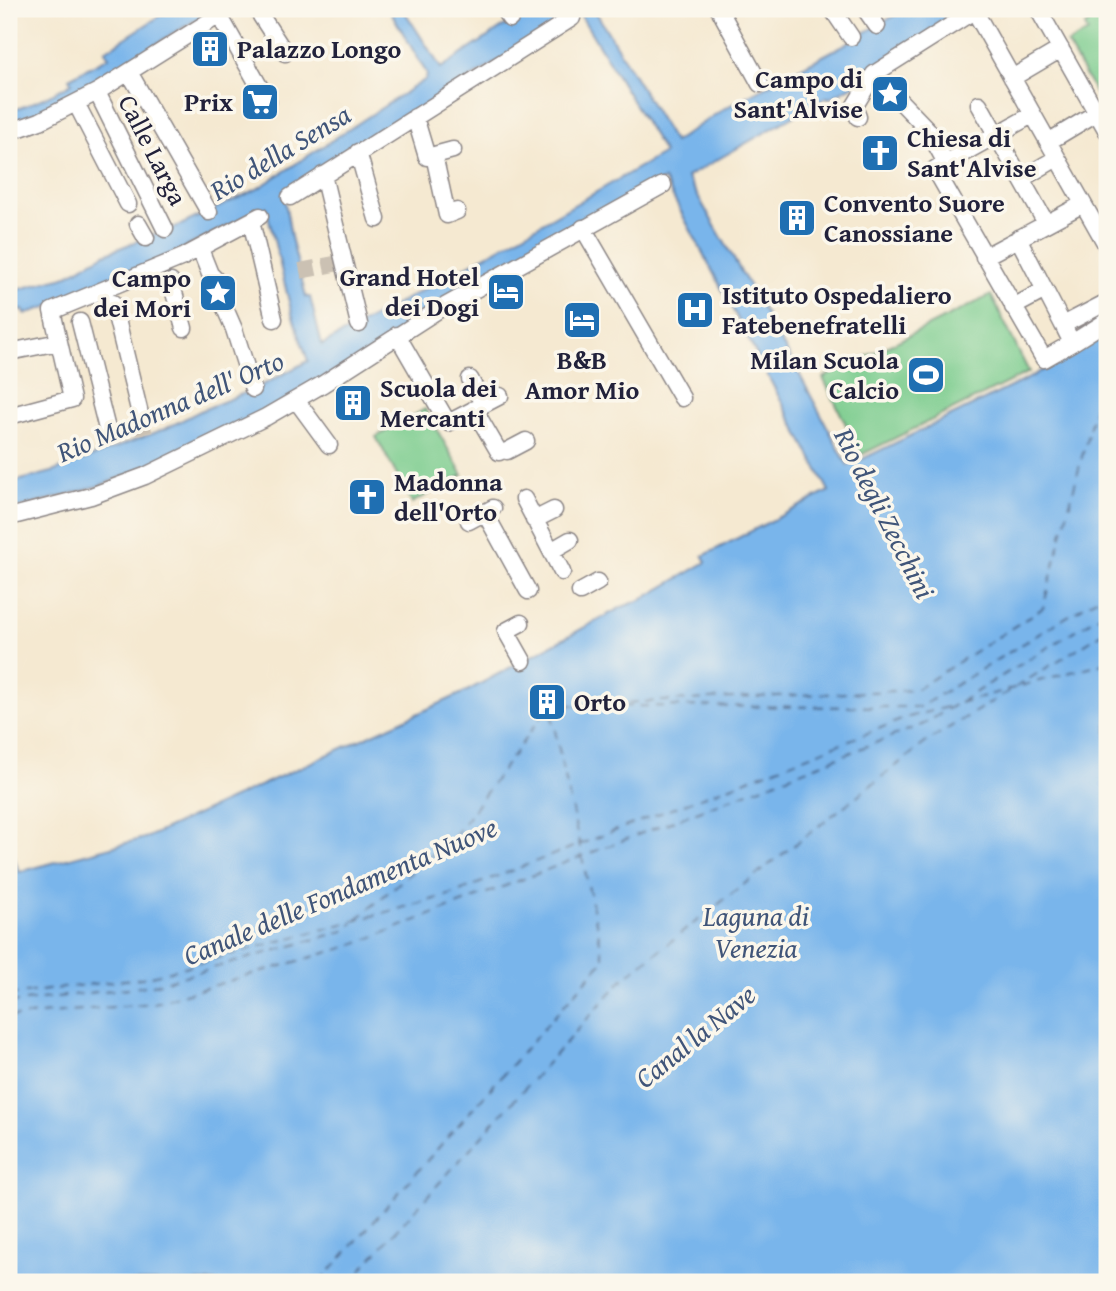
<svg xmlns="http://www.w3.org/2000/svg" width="1116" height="1291" viewBox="0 0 1116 1291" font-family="'Gentium Book Plus',serif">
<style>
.green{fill:#7bcc8e;stroke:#4e7764;stroke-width:2}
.water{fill:#79b5eb;stroke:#4e6c93;stroke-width:2;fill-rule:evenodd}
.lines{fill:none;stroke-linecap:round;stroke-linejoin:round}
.ferry{stroke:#405579;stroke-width:2;stroke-dasharray:9 7;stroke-linecap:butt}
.street-tunnel{stroke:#cbc1b3;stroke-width:16;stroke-dasharray:16 8;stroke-linecap:butt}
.street-casing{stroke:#8c8686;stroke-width:19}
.street{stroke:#fff;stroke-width:16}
.labels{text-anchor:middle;stroke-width:7;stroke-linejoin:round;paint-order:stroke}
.poi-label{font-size:26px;font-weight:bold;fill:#22223b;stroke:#fbf7ec;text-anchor:start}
.street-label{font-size:26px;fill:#22223b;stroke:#fbf7ec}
.water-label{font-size:28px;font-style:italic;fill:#405579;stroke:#fbf7ec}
</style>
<rect width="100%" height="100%" fill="#fbf7ec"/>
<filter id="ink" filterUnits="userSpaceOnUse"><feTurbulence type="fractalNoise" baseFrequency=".0143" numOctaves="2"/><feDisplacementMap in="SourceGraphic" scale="14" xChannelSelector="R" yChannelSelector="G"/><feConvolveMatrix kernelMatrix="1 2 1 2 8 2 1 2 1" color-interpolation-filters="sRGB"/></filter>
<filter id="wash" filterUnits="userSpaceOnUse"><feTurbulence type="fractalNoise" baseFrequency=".00686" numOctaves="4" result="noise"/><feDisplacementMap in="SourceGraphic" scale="28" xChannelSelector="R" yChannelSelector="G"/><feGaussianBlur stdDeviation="1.57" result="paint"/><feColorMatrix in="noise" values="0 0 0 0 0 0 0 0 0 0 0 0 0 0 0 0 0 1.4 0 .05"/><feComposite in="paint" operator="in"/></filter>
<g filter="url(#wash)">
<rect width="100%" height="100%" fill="#f5e9d1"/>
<path class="green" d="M1088,9H1107V113L1067,44L1088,32L1085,26L1094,19Z
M991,295L1029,372L861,455L823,378Z
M425,409L463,475L412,503L376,437Z"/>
<path class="water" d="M171,9H215L201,17L202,19L194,21L146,50L147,52L142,56L140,54L95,82L96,84L90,88L88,86L36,118L9,126V112C31,104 52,95 72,83L69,78L109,57L105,51Z
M389,9H403L441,68L530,9H594L674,142L725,108L838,48L906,9H968L875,68L861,78L862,81L828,99L827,97L687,177L794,364L848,466L1027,379L1107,332V1282H9V841L19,872L148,837L467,691L622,607L641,600L706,562L703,556L829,491L664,180L267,412L171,459L98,486L9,511V483L52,472L167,428L200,411L257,388L308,361L292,314L266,207L172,254L56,304L25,314L23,310L9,313V292L64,277L105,254L162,231L170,230L257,189L426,79L427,74ZM578,11L664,153L489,254L322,345L310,297H306L291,237L284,195Z"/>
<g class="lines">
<path class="ferry" d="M1100,391L1107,392
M1016,687L1107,630
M960,703L1107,662
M549,706L915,690L1043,608L1099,391
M575,706L920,707L1107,592
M357,919L456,834L549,706
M9,995L148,977L449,895L909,717L951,706
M9,1003L153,985L344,931L353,923
M9,1017L154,1003L350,946L924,724L1107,611
M320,1282L604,960L550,707
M350,1282L625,977L929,740L1011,690"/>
</g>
</g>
<g filter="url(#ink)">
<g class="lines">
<path class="street-tunnel" d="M300,271L344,262
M141,418L145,436
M107,429L112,449"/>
<defs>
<path id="street" d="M503,9L510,19
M719,9L760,84
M832,9L851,37
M865,9L877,26
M1038,9L1107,131
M974,10L1107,246
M219,15L268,102
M261,16L285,53
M129,72L209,212
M874,74L928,130L946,163
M1012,78L1061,49
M97,92L165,229
M76,103L128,204
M979,104L1046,223
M1032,115L935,169L1044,359L1072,343L1063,325L1107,302
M415,117L427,157L453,150
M858,117L854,107L874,74L977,9
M9,132L40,121L97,92L229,9
M1048,142L1098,112
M358,152L377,219
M434,155L447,215L457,211
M323,175L359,324
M1021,179L1057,158
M290,197L572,18
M251,221L274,319
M138,224L146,238
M583,228L682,398
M1018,238L1063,325
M200,249L210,274L215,279L214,283L234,329L253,389
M984,257L1083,204
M171,282L184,328
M113,303L141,418
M1013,307L1045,290
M80,322L107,429
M397,335L448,423L500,396
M1072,343L1107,321
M9,352L59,342
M470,379L483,404
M296,400L329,445
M474,409L499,452
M9,416L72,399L52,311L183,257L260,216
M507,451L526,441
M524,499L562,572
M485,513L528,591
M9,517L91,496L145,476L266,417L323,384L438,310L663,185
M534,520L554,510
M469,521L493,508
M551,551L570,540
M580,592L598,582
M521,623L506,631L523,661"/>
</defs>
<use href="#street" class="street-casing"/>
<use href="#street" class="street"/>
</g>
</g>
<defs>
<symbol id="building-square" viewBox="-11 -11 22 22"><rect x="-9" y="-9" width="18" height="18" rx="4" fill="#1f6fb2" stroke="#fbf7ec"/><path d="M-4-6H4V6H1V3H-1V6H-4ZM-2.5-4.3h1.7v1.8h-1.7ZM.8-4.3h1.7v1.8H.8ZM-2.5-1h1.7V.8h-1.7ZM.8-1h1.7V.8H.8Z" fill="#fff"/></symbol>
<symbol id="sight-square" viewBox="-11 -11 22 22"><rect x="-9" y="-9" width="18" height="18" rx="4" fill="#1f6fb2" stroke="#fbf7ec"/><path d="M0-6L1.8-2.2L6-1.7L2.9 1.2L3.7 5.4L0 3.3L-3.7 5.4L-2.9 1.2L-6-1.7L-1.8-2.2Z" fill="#fff"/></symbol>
<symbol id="supermarket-square" viewBox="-11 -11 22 22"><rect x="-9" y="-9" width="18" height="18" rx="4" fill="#1f6fb2" stroke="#fbf7ec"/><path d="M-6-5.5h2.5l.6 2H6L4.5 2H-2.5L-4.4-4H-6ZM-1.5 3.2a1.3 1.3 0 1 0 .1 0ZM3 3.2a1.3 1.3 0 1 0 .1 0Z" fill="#fff"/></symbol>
<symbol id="church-square" viewBox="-11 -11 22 22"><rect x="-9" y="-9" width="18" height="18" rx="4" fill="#1f6fb2" stroke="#fbf7ec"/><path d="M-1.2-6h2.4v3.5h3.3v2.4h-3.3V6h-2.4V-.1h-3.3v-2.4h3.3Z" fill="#fff"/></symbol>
<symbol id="hotel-square" viewBox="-11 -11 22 22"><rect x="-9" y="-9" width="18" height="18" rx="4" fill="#1f6fb2" stroke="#fbf7ec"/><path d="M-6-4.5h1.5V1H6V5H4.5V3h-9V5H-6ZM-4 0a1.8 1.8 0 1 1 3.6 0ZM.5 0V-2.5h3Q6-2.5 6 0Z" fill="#fff"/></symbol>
<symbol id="hospital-square" viewBox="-11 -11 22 22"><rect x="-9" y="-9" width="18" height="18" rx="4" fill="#1f6fb2" stroke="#fbf7ec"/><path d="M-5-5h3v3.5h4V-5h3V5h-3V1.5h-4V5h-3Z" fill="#fff"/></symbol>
<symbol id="stadium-square" viewBox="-11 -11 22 22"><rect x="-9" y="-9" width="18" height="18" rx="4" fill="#1f6fb2" stroke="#fbf7ec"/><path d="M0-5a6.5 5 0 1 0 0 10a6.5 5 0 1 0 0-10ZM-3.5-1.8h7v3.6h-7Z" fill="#fff"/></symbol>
</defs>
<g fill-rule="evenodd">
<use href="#building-square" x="188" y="27" width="44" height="44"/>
<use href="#sight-square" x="868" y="72" width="44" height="44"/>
<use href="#supermarket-square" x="238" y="80" width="44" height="44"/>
<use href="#church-square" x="858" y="131" width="44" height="44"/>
<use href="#building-square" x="775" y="196" width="44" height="44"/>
<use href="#hotel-square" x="484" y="270" width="44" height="44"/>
<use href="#sight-square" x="196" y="271" width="44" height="44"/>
<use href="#hospital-square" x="673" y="288" width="44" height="44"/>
<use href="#hotel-square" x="560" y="298" width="44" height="44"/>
<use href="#stadium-square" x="904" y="353" width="44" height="44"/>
<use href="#building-square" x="331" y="381" width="44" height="44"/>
<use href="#church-square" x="345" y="475" width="44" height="44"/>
<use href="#building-square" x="525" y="680" width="44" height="44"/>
</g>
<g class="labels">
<g class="poi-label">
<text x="237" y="58">Palazzo Longo</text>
<text x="863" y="88" text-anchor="end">Campo di<tspan x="863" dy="30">Sant'Alvise</tspan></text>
<text x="233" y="111" text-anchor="end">Prix</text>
<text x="907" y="147">Chiesa di<tspan x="907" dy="30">Sant'Alvise</tspan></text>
<text x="824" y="212">Convento Suore<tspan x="824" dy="30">Canossiane</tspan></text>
<text x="479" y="286" text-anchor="end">Grand Hotel<tspan x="479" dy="30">dei Dogi</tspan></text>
<text x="191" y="287" text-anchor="end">Campo<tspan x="191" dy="30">dei Mori</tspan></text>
<text x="722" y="304">Istituto Ospedaliero<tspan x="722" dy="30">Fatebenefratelli</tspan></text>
<text x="582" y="369" text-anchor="middle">B&amp;B<tspan x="582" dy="30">Amor Mio</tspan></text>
<text x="899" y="369" text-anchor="end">Milan Scuola<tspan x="899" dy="30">Calcio</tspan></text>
<text x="380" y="397">Scuola dei<tspan x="380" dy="30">Mercanti</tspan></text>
<text x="394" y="491">Madonna<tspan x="394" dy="30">dell'Orto</tspan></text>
<text x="574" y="711">Orto</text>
</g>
<g class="street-label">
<text transform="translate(153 150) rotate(63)" y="9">Calle Larga</text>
</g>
<g class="water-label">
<text transform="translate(280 152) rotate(-31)" y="10">Rio della Sensa</text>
<text transform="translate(170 406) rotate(-23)" y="10">Rio Madonna dell' Orto</text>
<text transform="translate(885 513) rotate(63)" y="10">Rio degli Zecchini</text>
<text transform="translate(340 891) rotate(-23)" y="10">Canale delle Fondamenta Nuove</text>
<text x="756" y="926">Laguna di<tspan x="756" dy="32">Venezia</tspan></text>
<text transform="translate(695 1036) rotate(-39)" y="10">Canal la Nave</text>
</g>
</g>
<rect width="1116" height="1291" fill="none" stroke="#fbf7ec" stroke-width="35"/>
</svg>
